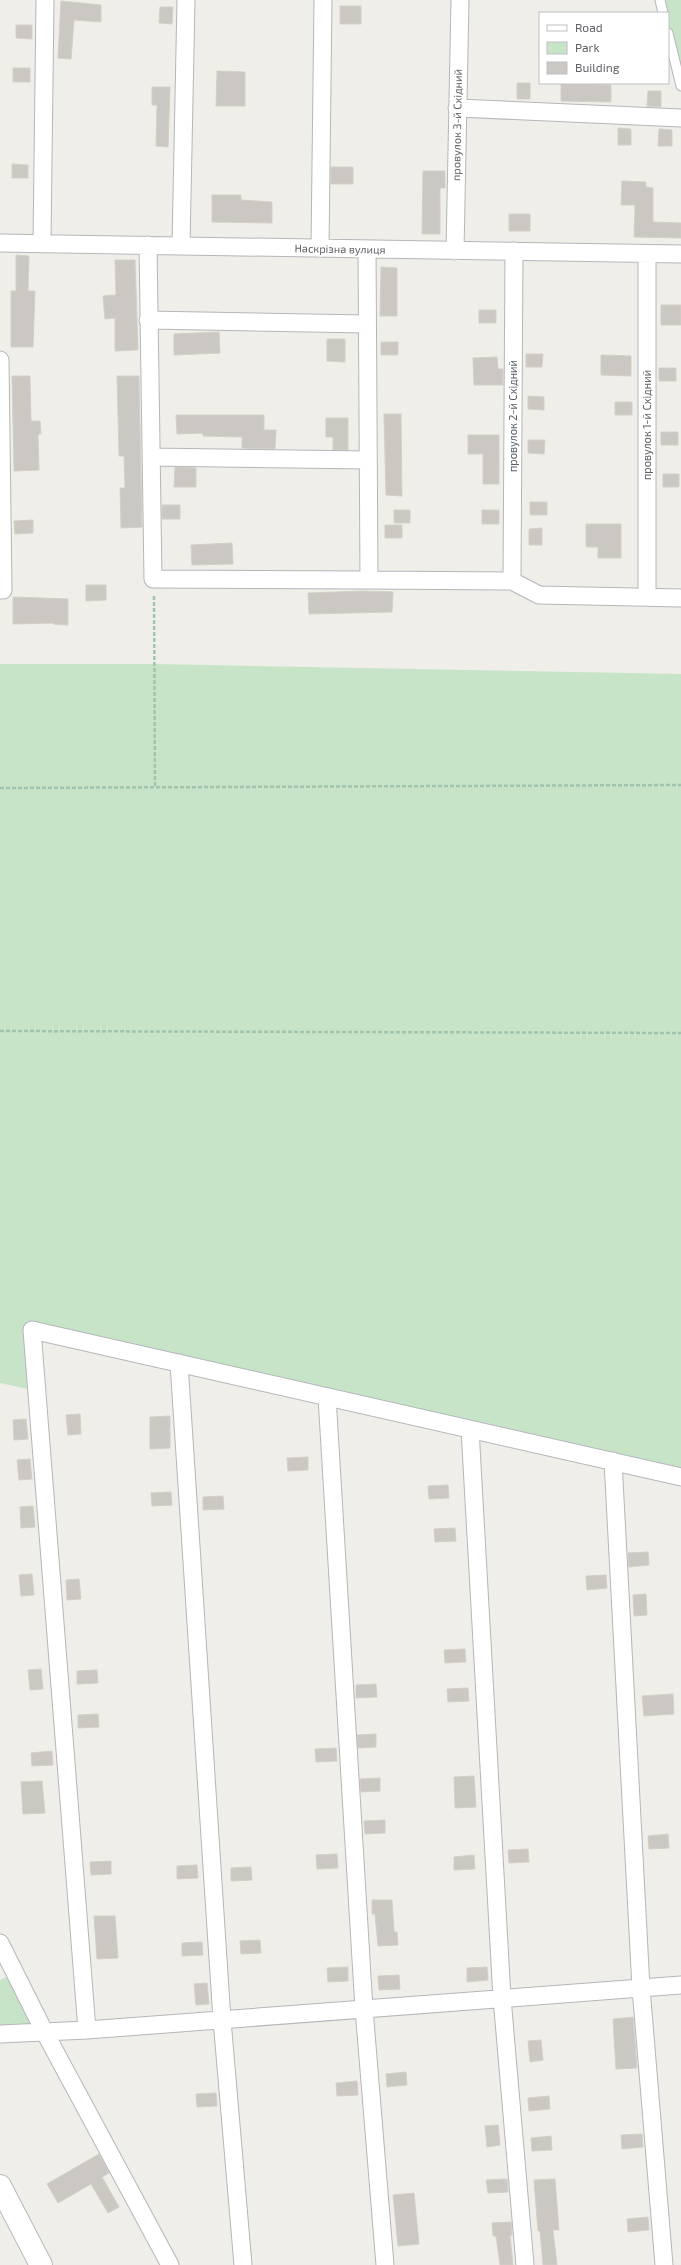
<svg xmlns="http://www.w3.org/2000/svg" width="681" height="2265" viewBox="0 0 681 2265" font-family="'Exo 2',sans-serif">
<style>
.green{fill:#c7e4c9}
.building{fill:#cbc8c4;stroke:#d3d0c6}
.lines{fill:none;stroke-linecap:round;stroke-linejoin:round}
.lane-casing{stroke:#b4b6ba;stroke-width:11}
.street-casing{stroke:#b4b6ba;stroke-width:19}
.secondary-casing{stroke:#b6b8bd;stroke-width:24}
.path{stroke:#a0c4ae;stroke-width:2.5;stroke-dasharray:4 2;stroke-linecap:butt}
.lane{stroke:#fff;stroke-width:9}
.street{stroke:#fff;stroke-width:17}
.secondary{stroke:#fff;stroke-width:22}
.labels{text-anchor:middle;stroke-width:3.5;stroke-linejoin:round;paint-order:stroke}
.street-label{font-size:11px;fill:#5f6166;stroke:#fff}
</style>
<rect width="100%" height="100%" fill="#efeee8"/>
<path class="green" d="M660,0H681V86L668,33V13H663Z
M0,664H154L681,674V1477L33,1330L37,1391L0,1383Z
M15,1973L44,2031L0,2034V1980Z"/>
<path class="building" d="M61,1L101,5V22L74,20L71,59L58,58Z
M340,6H361V24H340Z
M160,7H173L172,24L159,23Z
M16,25H32V39L16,38Z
M13,68H30V82H13Z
M217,71L245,72V106H216Z
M517,83H530V99H517Z
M561,84L611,85V102L561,101Z
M152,87H170L168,147L156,146L157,105H152Z
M648,91H661V107L647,106Z
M618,128L631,129V145H618Z
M659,129L672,130V146H658Z
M12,164L28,165V178H12Z
M331,167H353V184H331Z
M423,171H445V188H440V234H422Z
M622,181L646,182V187L653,188V222L681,223V238L634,237L635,205H621Z
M212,195H241V200L272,202V223L212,222Z
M509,214H530V231H509Z
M16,255L29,256L28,291H35L33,347H11V291H16Z
M115,260H135L138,350L115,351V318L105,319L103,296L116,295Z
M381,267L397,268V316H380Z
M661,305H681V325H661Z
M479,310H496V323H479Z
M219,332L220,353L174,355V334Z
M327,339H345V362L327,361Z
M381,342H398V355H381Z
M526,354H543L542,367H526Z
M601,355L631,356V376L601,375Z
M497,357L498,369H503V385H474L473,358Z
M659,368H676V381H659Z
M12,376H30L31,421H40L41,434H38L39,470L14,471Z
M117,376H139L142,527L121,528L120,488H125L124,456H119Z
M528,396L544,397V410L528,409Z
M615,402H632V415H615Z
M384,414H401L402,496L386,495Z
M176,415H264V430H276L275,449L242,448V437L203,436V433L177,434Z
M326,418H348V450H333V437H326Z
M661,432H678V445H661Z
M468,435H499V484H483V454H468Z
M528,440H545L544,454L528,453Z
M175,467L196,468V487H174Z
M663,474H679V487H663Z
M530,502H547V515H530Z
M162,505H180V519H162Z
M394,510H410V523H394Z
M482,510H499V524H482Z
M33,520V533L15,534L14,521Z
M586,524H621V558H598V547H586Z
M385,525H402V538H385Z
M542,528V545H529V529Z
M232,543L233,564L192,565L191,545Z
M86,585H106V600L86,601Z
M363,591L393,592L392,612L309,614L308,593Z
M13,597L68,599V625L53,624V623L13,624Z
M80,1414L81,1434L68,1435L66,1415Z
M170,1416V1448L150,1449V1417Z
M26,1419L28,1439L14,1440L13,1420Z
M308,1457V1470L288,1471L287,1458Z
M30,1459L32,1479L19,1480L17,1460Z
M448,1485L449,1498L429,1499L428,1486Z
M171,1492L172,1505L152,1506L151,1493Z
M223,1496L224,1509L203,1510V1497Z
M33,1506L35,1527L21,1528L20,1507Z
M455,1528L456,1541L435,1542L434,1529Z
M648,1552L649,1565L629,1567L628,1553Z
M32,1574L34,1595L21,1596L19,1575Z
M606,1575L607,1588L587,1590L586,1576Z
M79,1579L81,1599L67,1600L66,1580Z
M646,1594L647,1615L634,1616L633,1595Z
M465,1649L466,1662L445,1663L444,1650Z
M41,1669L43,1689L30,1690L28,1670Z
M97,1670L98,1683L77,1684V1671Z
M376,1684L377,1697L356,1698V1685Z
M468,1688L469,1701L448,1702L447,1689Z
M673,1694L674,1714L644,1716L642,1696Z
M98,1714L99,1727L78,1728V1715Z
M376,1734V1747L358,1748L357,1735Z
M336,1748L337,1761L316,1762L315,1749Z
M52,1751L53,1765L32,1766L31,1753Z
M474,1776L476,1807L455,1808L454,1777Z
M380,1778V1791L361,1792L360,1779Z
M42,1781L45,1813L23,1814L21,1782Z
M385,1820V1833L365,1834L364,1821Z
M668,1834L669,1848L649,1849L648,1836Z
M528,1849L529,1862L509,1863L508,1850Z
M337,1854L338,1868L317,1869L316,1855Z
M474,1855L475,1869L454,1870V1857Z
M111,1861V1874L91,1875L90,1862Z
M197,1865L198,1878L177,1879V1866Z
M251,1867L252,1880L231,1881V1868Z
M372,1900H392L394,1932H397L398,1945L378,1946L375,1914H372Z
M94,1916H115L118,1958L97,1959Z
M260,1940L261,1953L241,1954L240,1941Z
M202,1942L203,1955L182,1956V1943Z
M348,1967V1981L328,1982L327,1968Z
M487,1967L488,1980L467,1982V1968Z
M399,1975L400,1989L379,1990L378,1976Z
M207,1983L209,2004L196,2005L194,1984Z
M633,2017L637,2068L616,2069L613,2019Z
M541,2040L543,2060L530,2062L528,2041Z
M406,2072L407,2085L387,2087L386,2074Z
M357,2081L358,2095L337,2096L336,2083Z
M216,2093L217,2106L197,2107L196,2094Z
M549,2096L550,2109L529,2111L528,2098Z
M498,2125L500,2145L487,2147L485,2126Z
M642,2134L643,2147L622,2149L621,2135Z
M551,2136L552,2150L532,2151L531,2138Z
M99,2154L109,2173L102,2177L119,2207L108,2213L91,2184L58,2203L47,2184Z
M507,2179L508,2192L488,2193L486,2180Z
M555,2179L559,2230H553L557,2265H543L540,2231H538L534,2180Z
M414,2193L419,2244L398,2246L393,2195Z
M648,2217L649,2230L628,2232L627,2219Z
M511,2222L512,2235H510L513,2265H500L496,2236H493L492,2223Z"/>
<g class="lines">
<defs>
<path id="lane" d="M660,0L663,13
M668,33L681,86"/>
<path id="street" d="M457,108L681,118
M0,243L681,254
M42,244L45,0
M148,245L153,579L369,580
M181,246L186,0
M320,248L323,0
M367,249L369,580L512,581L539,595L681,598
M455,251L460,0
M647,254V597
M148,320L366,324
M0,360L3,590H0
M151,457L368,460
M512,581L514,251
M179,1363L222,2020L243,2265
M327,1397L364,2009L385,2265
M470,1429L502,1998L525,2265
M613,1461L641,1988L664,2265
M0,1943L44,2031L170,2265
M87,2030L32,1330L681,1477
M0,2034L87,2030L681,1985"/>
<path id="secondary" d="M0,2186L41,2265"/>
</defs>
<use href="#lane" class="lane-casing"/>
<use href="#street" class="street-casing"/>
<use href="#secondary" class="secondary-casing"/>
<path class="path" d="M154,596L155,788
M0,788L681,785
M0,1031L681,1033"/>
<use href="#lane" class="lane"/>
<use href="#street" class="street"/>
<use href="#secondary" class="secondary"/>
</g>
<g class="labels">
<g class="street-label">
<text transform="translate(457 125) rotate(-89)" y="4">провулок 3-й Східний</text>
<text transform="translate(340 249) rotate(1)" y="4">Наскрізна вулиця</text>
<text transform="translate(513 416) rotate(-90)" y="4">провулок 2-й Східний</text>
<text transform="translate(647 425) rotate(-90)" y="4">провулок 1-й Східний</text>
</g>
</g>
<rect x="539" y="12" width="130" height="72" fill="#ffffff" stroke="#bfc0c2"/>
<rect x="547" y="25" width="20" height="6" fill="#ffffff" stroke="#bfc0c2"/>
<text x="575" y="32" font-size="12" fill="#5f6166">Road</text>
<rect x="547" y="42" width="20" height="12" fill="#c7e4c9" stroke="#bfc0c2"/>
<text x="575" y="52" font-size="12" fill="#5f6166">Park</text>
<rect x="547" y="62" width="20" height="12" fill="#cbc8c4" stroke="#bfc0c2"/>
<text x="575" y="72" font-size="12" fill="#5f6166">Building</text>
</svg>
